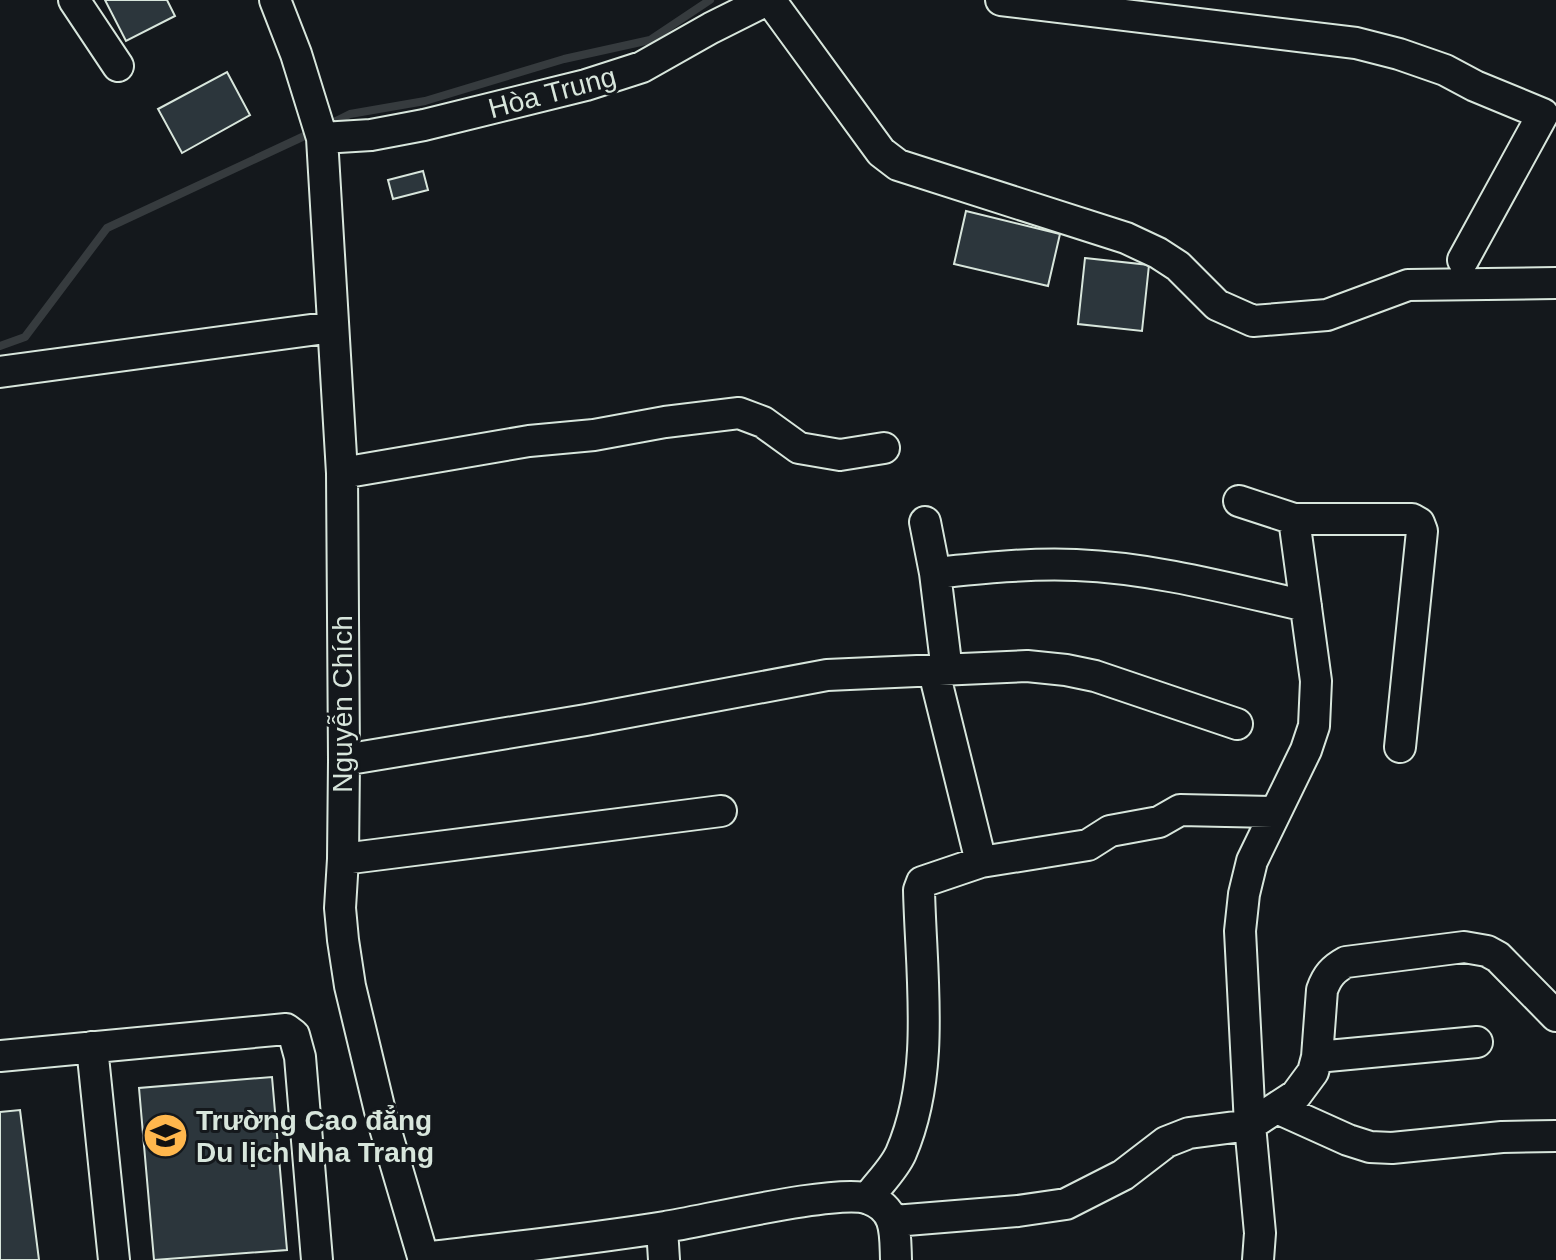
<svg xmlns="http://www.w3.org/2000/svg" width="1556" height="1260" viewBox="0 0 1556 1260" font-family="Arial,sans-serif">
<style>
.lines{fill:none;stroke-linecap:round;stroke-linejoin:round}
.stream{stroke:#363b3e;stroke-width:8}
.building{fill:#2c363c;stroke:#d8e6dc;stroke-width:2}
.minor-casing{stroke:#d8e6dc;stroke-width:34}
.minor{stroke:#14181c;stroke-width:30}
.labels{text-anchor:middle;stroke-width:6;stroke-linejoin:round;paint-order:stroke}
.street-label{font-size:28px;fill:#d8e6dc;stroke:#14181c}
.poi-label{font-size:28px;font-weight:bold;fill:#d8e6dc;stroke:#14181c;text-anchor:start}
</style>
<rect width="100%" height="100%" fill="#14181c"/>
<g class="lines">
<path class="stream" d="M326,126L350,114L425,101L564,59L650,40L710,0
M0,346L25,337L107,228L313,132"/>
</g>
<path class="building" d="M105,0H167L175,16L126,41Z
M227,72L250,115L182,153L158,109Z
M423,171L428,190L393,199L388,180Z
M966,211L1060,234L1048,286L954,264Z
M1085,258L1149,265L1142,331L1078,324Z
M272,1077L287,1250L154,1260L139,1088Z
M20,1110L39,1260H0V1112Z"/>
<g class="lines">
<defs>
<path id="minor" d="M74,0L118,66
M275,0L296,54L322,138L342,473L344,760L343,859L340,908L343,940L350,986L380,1111L424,1260
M770,0L881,152L898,165L1126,238L1158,253L1178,266L1217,305L1253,321L1327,315L1408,285L1556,283
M1001,0L1356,43L1399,54L1445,70L1475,86L1543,114L1463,260
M322,138L371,135L424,125L586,85L642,67L711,28L767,0
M0,372L333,327
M342,473L529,441L594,435L665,422L739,413L763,422L799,448L840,455L884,448
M1239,501L1294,519H1412L1419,523L1422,531L1400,747
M925,522L935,573L947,671
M935,573C982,568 1029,563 1076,565C1154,568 1231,589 1306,606
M934,672L981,862
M344,760L586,720L827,675L1027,666L1066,670L1095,676L1237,724
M343,859L721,811
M92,1047L114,1260
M0,1056L286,1029L294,1035L300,1057L317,1260
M1317,1057L1477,1042
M1277,1108L1348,1140L1370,1147L1392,1148L1502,1137L1556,1136
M868,1198C878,1184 894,1169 901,1153C936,1072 921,976 919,890L922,882L981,862L1088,845L1110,831L1159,822L1180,810L1274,812
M894,1221L1018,1211L1066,1204L1123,1175L1166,1142L1189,1133L1250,1125L1296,1095L1313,1072L1317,1057L1322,990C1327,976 1333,969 1346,962L1464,947L1487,951L1498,957L1556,1016
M662,1228L664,1260
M423,1258C504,1248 585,1240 665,1227C704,1221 840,1188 869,1199C898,1209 895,1235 896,1260
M1258,1260L1260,1233L1250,1125L1240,931L1244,894L1252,861L1306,750L1314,726L1316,681L1294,519"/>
</defs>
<use href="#minor" class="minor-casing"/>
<use href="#minor" class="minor"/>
</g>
<defs>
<symbol id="university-disc" viewBox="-11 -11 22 22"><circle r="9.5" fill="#ffb74d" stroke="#14181c"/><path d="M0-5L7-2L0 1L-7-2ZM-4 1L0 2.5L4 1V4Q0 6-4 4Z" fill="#111"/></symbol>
</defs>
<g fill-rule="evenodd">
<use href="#university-disc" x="140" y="1110" width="51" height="51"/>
</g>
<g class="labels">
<g class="street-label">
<text transform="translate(552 92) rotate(-15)" y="10">Hòa Trung</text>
<text transform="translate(342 704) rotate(-90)" y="10">Nguyễn Chích</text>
</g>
<g class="poi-label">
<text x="196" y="1130">Trường Cao đẳng<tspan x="196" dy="32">Du lịch Nha Trang</tspan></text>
</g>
</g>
</svg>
